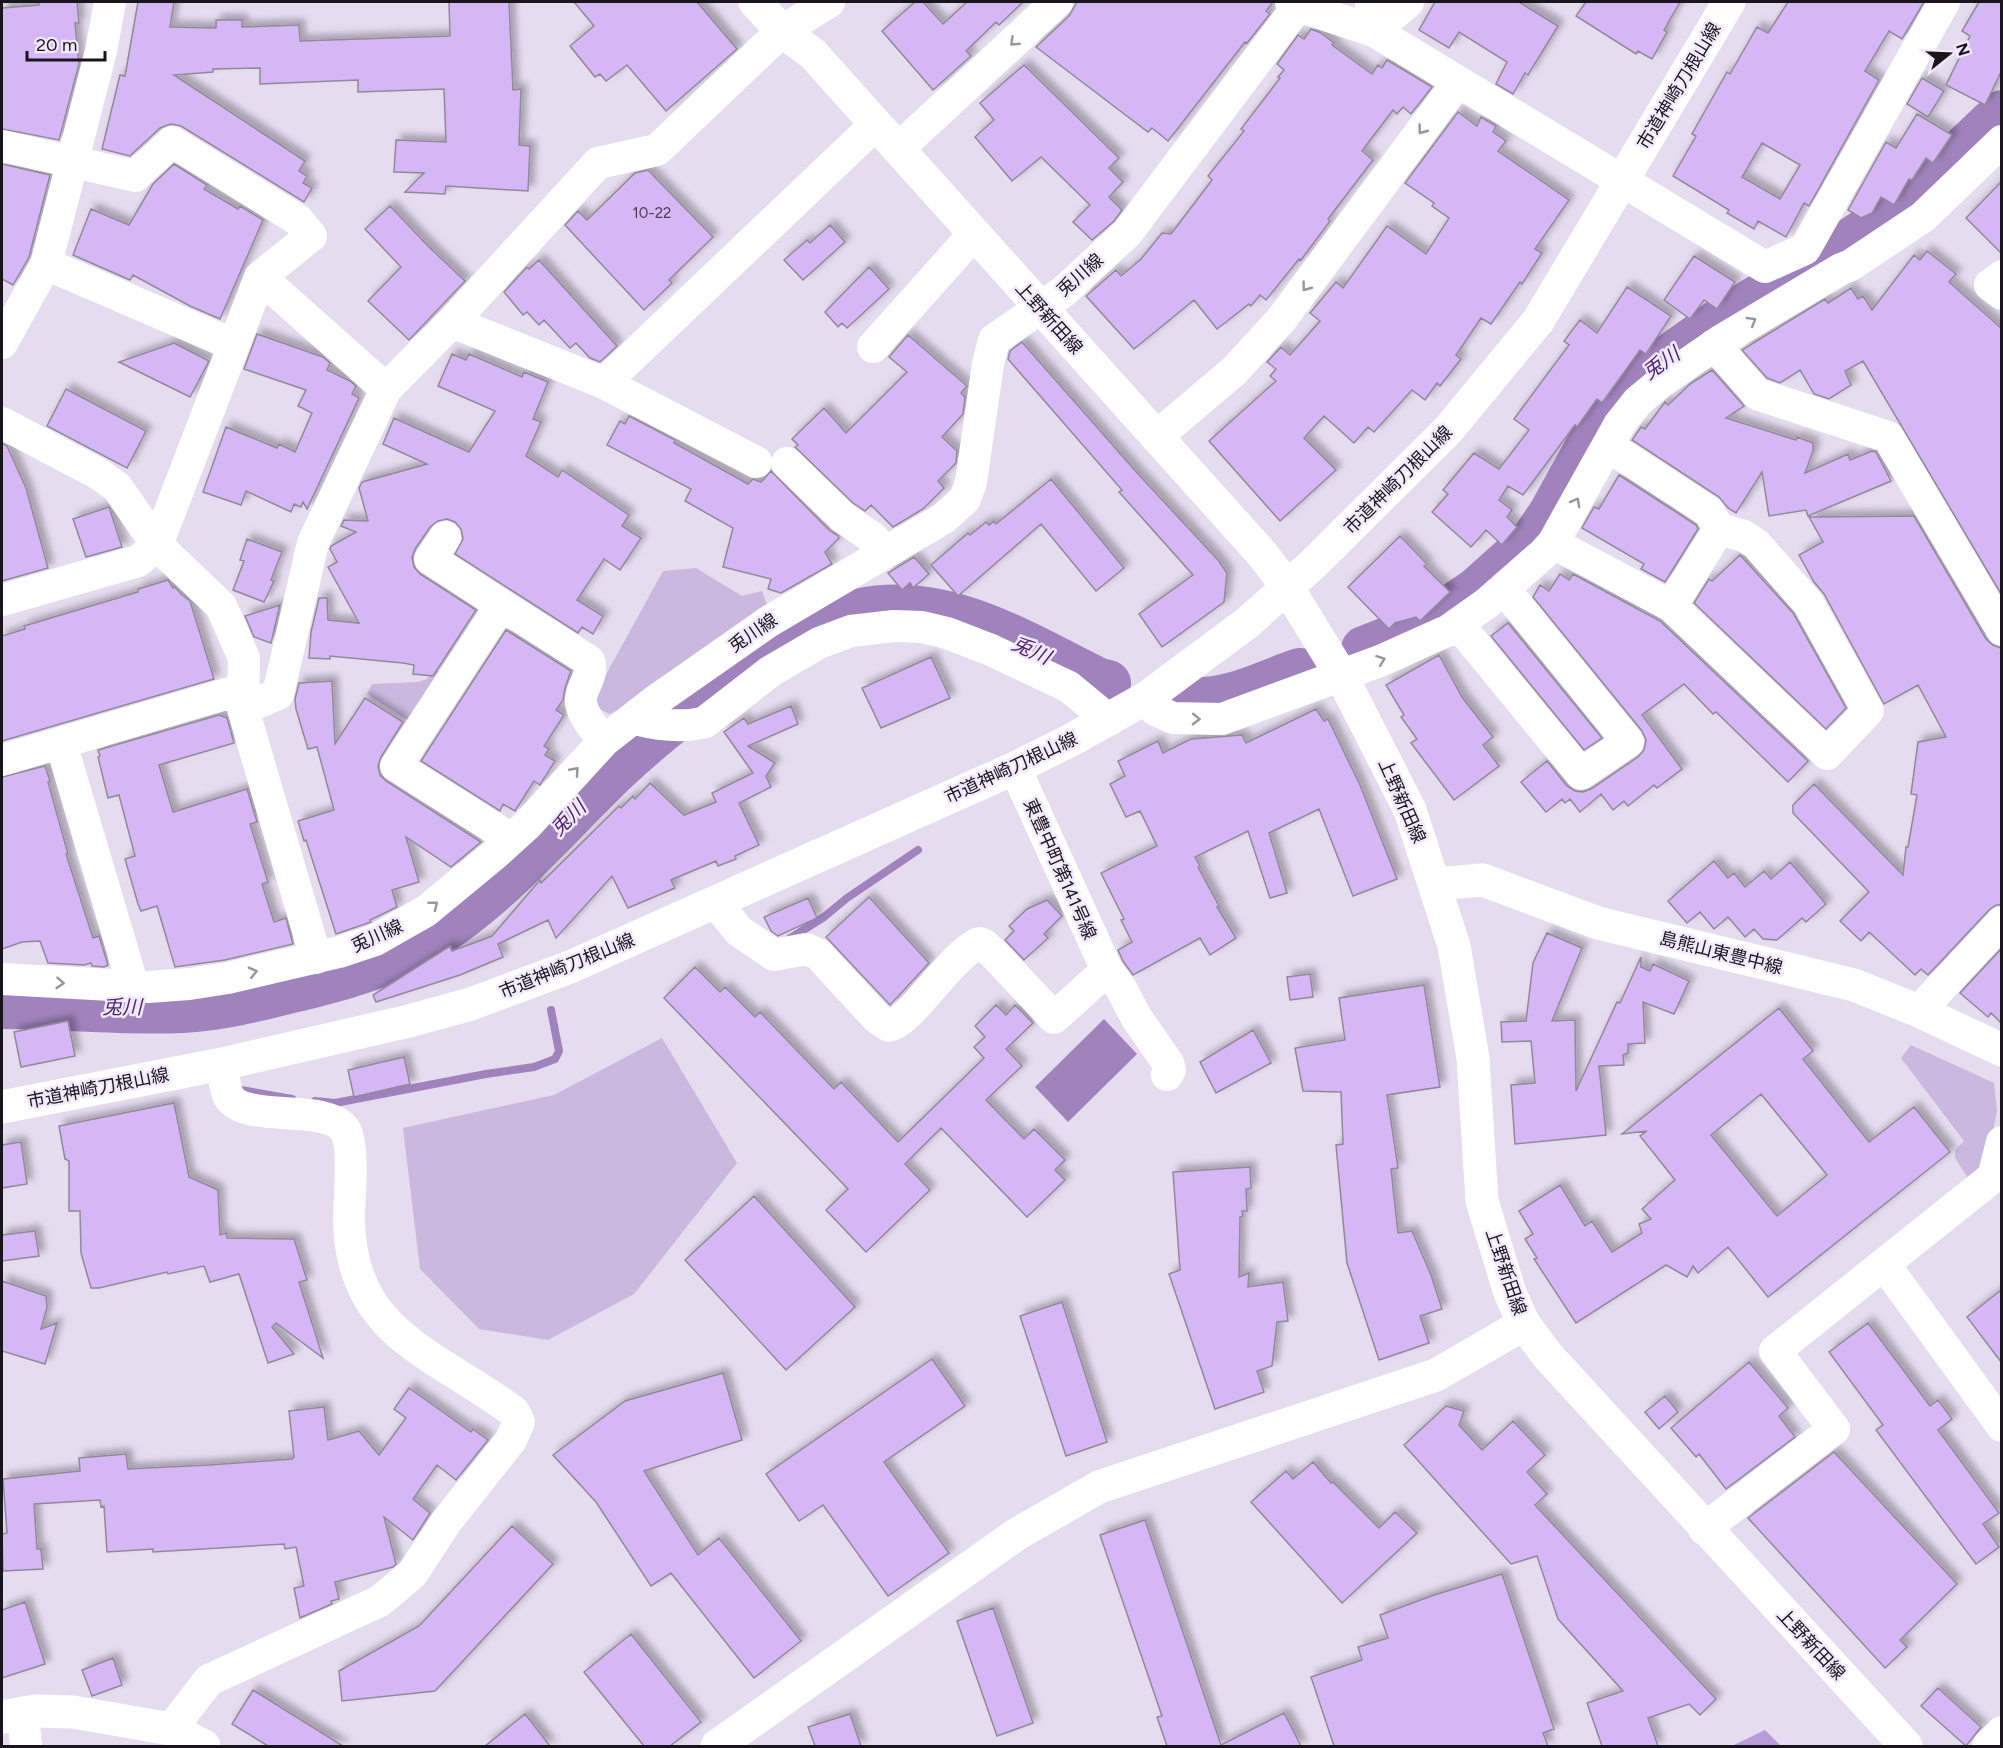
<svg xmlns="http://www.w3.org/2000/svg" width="2003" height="1748" viewBox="0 0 2003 1748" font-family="Figtree,'Noto Sans JP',sans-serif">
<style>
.green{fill:#cab8de}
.forest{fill:#b99dd8}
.water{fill:#a083bd}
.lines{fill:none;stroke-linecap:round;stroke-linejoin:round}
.stream{stroke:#a083bd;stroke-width:8}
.river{stroke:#a083bd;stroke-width:46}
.building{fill:#d4b7f4;stroke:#91899a;stroke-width:1.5;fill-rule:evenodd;filter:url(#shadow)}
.street{stroke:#fff;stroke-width:32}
.secondary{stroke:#fff;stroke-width:33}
.oneway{stroke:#979699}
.labels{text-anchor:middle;stroke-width:5;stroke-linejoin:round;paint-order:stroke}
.number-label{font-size:15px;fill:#473e52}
.street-label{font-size:18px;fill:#18151c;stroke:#f2e9fc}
.water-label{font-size:20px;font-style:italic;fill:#4d266d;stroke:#f2e9fc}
</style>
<defs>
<filter id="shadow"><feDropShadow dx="5.5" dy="-5.5" stdDeviation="3" flood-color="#0004"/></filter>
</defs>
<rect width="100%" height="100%" fill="#e5dcef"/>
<path class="green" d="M696,568L742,596L762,591L770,613L630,709L617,710L610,714L595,707L592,700L663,571Z
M435,669L444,674L412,723L367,694L372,684L418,682L427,679Z
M662,1038L737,1163L634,1294L548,1340L479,1329L420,1269L403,1128L554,1095Z
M1911,1045L1994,1083L1997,1111L1991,1140L1980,1167L1968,1178L1955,1158V1150L1964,1141L1901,1058Z"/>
<path class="forest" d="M1765,1730L1781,1746H1732Z"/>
<path class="water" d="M1104,1019L1137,1054L1068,1122L1035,1087Z"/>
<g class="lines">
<path class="stream" d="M789,939L824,917L847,898L918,850
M241,1090L292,1099
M315,1101L335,1103L486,1074L534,1067L555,1059L559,1051L551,1010"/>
<path class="river" d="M1364,649L1418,628L1439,616L1477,590L1534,539L1551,514L1608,411L1620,395L1635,381L1720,321L1835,251L1905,205L2002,113
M1195,700C1231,702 1266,682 1300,671
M2,1006C62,1006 122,1013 182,1010C220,1008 256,999 292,990C329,981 365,972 399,956C486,913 547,836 616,770C652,736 692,705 732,676C789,634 846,600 920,609C982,616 1044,654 1099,681L1108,683"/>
</g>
<path class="building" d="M39,2H77L79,23H75L79,64L59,140L2,129V8L39,5Z
M138,2H174L170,27L216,28V20H242V27L299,25L300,41L450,36L449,2H509L513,90L521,89L519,145L530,146L528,191L446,186L445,194L405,192L424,173L394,172L396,140L446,142L444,89L358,92V80L260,84V68L213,69V72L174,75L305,161L299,171L307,176L303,183L312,188L304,202L181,126L171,124L160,128L130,156L102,149L120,75L125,76Z
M574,2H697L737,49L666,111L627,65L606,81L600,74L595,77L570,46L594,26Z
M915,2H923L943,24L967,2H1023L999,25L996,22L966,51L971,56L933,90L882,31Z
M1077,2H1273L1266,11L1270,14L1247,43L1245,42L1168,141L1152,128L1148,132L1036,47L1069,16Z
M1435,2H1519L1558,26L1528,75L1525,73L1513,94L1496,84L1507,62L1459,32L1449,48L1419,30Z
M1586,2H1680L1664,30L1667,32L1652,59L1638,51L1636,54L1576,16Z
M1788,2H1924L1902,39L1889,31L1865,71L1879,80L1809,206L1804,203L1786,237L1758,221L1754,229L1727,213L1729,210L1673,176L1696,136L1692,134L1727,72L1730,74L1757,27L1768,33ZM1762,143L1800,165L1780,199L1742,177Z
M1979,2H2001V72L1985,105L1946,85L1970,36L1962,31Z
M1311,29L1321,33L1334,43L1332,45L1372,74L1378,65L1382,68L1387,60L1432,87L1411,114L1403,107L1397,114L1393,110L1362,151L1373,160L1328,219L1330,221L1301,260L1299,259L1266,300L1260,295L1251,306L1249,304L1217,329L1194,300L1134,349L1086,296L1116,270L1121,276L1141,259L1162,233L1171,234L1212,180L1208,176L1244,131L1241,129L1280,78L1278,77L1284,70L1277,64L1298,35L1304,39Z
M1024,65L1119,158L1109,168L1123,182L1109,197L1122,210L1114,221L1092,240L1073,222L1090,205L1041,157L1012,181L975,137L994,120L980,103Z
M1922,78L1944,91L1928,117L1907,104Z
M1458,112L1477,126L1481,117L1496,126L1493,132L1506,141L1498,151L1569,200L1535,249L1542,253L1522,284L1520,282L1491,324L1481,318L1456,355L1461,359L1440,386L1437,383L1425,400L1412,390L1374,432L1368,427L1354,443L1324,416L1304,438L1336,470L1280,521L1209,441L1276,381L1270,376L1276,369L1267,362L1281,347L1290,355L1320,321L1310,313L1336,282L1343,288L1387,226L1426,254L1449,218L1432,206L1434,203L1405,183Z
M1917,114L1952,135L1933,163L1926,158L1912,180L1909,179L1894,205L1881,197L1872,213L1861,218L1848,210L1886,142L1896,148Z
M2,164L50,175L29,257L13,285L2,279Z
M174,164L207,185L204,189L238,209L240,206L263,220L220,319L190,306L133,275L130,280L73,255L91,209L129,225L153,184Z
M648,170L713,237L669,280L672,283L644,310L565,225L578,211L587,220L635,173Z
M2001,182V253L1966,218Z
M390,206L428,246L465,281L409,340L368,301L401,267L365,229Z
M830,225L845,242L803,280L784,260L807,240L810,243Z
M1927,251L1956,274L1949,282L2001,328V594L1863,361L1845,371L1851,385L1829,399L1814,394L1800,370L1780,383L1767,378L1742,350L1825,299L1828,303L1851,288L1858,299L1863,296L1872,310L1914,255L1920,260Z
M1694,256L1735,282L1717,309L1704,300L1690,319L1664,300Z
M539,260L617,346L600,362L590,358L576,343L570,348L544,320L539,325L527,312L523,315L504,292L527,267L529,269Z
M869,267L889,289L847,328L842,323L838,327L825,312Z
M1627,287L1671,316L1646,354L1640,350L1602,403L1597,399L1577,427L1575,425L1523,495L1508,486L1499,500L1512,510L1507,517L1517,527L1502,545L1486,530L1471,547L1432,512L1448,494L1443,490L1474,453L1499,469L1529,430L1514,419L1569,345L1564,341L1580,320L1597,333Z
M257,334L323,357L330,363L327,370L350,381L356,386L352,394L359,398L307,509L303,502L301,507L294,504L291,512L246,491L241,505L203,492L226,427L277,448L279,444L295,452L312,413L298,406L306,390L244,369Z
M908,335L967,386L961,393L965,397L963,414L942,437L957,451L956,463L938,481L944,488L923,509L893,527L871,505L865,511L853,503L795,447L798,445L792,439L824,408L846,433L907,372L889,357Z
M1022,342L1139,475L1218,560L1227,573L1224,602L1162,647L1139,614L1193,575L1119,492L1122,490L1008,359L1010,351Z
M174,343L209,361L190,397L119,362Z
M452,354L466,360L469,354L522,377L524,372L548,382L533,419L541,422L526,456L558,477L562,470L629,515L622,526L641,538L620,570L604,559L577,600L603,616L593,634L582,627L578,633L455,554L463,539L461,529L455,522L447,519L438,521L430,527L415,549L412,557L414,567L420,574L476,610L433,676L413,674L414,665L403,663L330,656V659L309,658L311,632L319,598H327L328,620L359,623L328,567L337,562L330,549L331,546L356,532L341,526L344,520L368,521L359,488L362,482L427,464L383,444L394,418L469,452L495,411L438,386Z
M1712,370L1744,406L1726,418L1796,440L1797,437L1813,443V451L1805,473L1848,454L1850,460L1872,451L1876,452L1891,481L1808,516L1806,510L1769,516L1762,472L1736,513L1728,508L1719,497L1632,440L1641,427L1645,429L1665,402L1668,405L1690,384Z
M66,389L146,431L127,468L47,426Z
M629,416L675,440L674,443L748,484L753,479L761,482L771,471L829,530L838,536L839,538L825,552L832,564L781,593L768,589L771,579L723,567L733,528L685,501L691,489L607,445L620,421L625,424Z
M2,443L7,446L26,488L48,568L2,581Z
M1619,475L1696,525L1698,529L1665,582L1641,569L1644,564L1582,528L1594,507L1599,509Z
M1051,479L1124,568L1096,591L1041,524L958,596L931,565L968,533L970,535L986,522L989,525L994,521L996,524Z
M109,507L122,547L86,557L73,519Z
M1914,516L1986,639L1993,645L2001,648V905H1996L1989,910L1928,975L1921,969L1915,975L1869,932L1861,941L1840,921L1869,892L1793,813V805L1814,784L1903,875L1906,847H1908L1917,795L1911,794L1918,742L1946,737L1918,685L1884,704L1824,594L1814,582L1799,555L1823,542L1809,517Z
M1400,536L1427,564L1424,566L1450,592L1420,621L1416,617L1395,623L1389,629L1348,587Z
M247,539L282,552L271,580L274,581L264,602L233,590L244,561L240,560Z
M1740,555L1793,613L1846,708L1826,729L1694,603L1709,579L1712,581Z
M914,557L929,574L913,588L910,583L902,590L888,573Z
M1560,574L1569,580L1573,574L1660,621L1808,761L1788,782L1716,712L1713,714L1684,684L1642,715L1682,769L1657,788L1654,785L1628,806L1624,801L1613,810L1601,794L1580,812L1570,799L1565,803L1562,799L1546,812L1521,782L1547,761L1567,786L1575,791L1583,792L1591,789L1638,757L1644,750L1646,740L1642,731L1533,597L1540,585L1549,591Z
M168,580L173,588L175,587L181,594L190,601L214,679L2,741V636L25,629L24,626L138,592V589Z
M280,605L271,643L254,637L245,616Z
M1508,623L1602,738L1584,750L1491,636Z
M506,630L571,671L565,688L563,700L556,710L564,715L544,746L549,749L545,755L555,761L540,785L534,781L515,811L503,804L500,811L421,761Z
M1439,655L1462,697L1493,737L1483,745L1499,766L1454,800L1411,743L1417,739L1401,717L1404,715L1386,685Z
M931,657L950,698L881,728L862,688Z
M332,681L335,744L365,698L403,722L381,757L378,766L380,775L386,781L481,842L451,867L406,837L419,882L392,890L397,907L370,920L371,922L368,923L336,934L306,840L304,841L298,821L334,810L317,747L308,749L296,709L295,699L299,683Z
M791,706L798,724L748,746L775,763L766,776L771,787L739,803L759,845L735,856L736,859L718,866L716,861L671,880L675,888L628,908L612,876L556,938L548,920L498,944L503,957L460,975L376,1002L373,995L450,946L452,951L492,936L540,880L541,883L619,806L621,808L633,796L635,799L650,783L684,815L716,802L712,793L753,773L724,732L744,718L748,724Z
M1316,709L1324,721L1328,719L1360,785L1397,879L1353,896L1319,809L1269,833L1287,893L1270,898L1248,831L1195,857L1200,866L1198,867L1219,906L1217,907L1236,938L1210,955L1200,938L1133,975L1123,961L1118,950L1132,942L1121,920L1124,919L1101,873L1157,846L1140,811L1126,817L1110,784L1125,776L1118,761L1158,741L1163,753L1191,739L1242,735L1246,743Z
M219,715L227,718L234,743L159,765L173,812L247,789L257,822L250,824L268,882L262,884L274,922L286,918L293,944L225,960L175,967L157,906L141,911L138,904L125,859L135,856L119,795L108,798L98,757L100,756L98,750Z
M45,766L50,781L48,782L68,854H66L93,938L99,936L108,965L104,967L92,966L91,963L84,965L48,963L40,941L22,942L2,949V777Z
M1714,861L1728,878L1734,873L1745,887L1764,871L1771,879L1790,862L1826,904L1806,922L1802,918L1777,940L1763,939L1754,929L1745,937L1728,917L1714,929L1700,912L1687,923L1668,901Z
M869,897L929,963L890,1005L826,937Z
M808,898L817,918L778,936L771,931L764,917Z
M1047,900L1062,916L1044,934L1048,938L1024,960L1005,940L1014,931L1009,926L1027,909Z
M1547,933L1582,948L1552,1021L1575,1020L1576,1091L1617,1002L1620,1003L1641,957V967L1650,971L1653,964L1689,981L1674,1014L1643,1002L1645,1043L1628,1044V1053L1623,1055L1624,1065L1599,1066L1606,1135L1515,1144L1511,1085L1535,1083L1531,1041L1502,1042L1501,1022L1526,1021L1533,963Z
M2001,949V1023L1991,1013L1988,1017L1960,993Z
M695,967L720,992L725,987L755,1017L760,1012L834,1089L841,1082L898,1142L984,1058L974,1047L985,1037L975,1026L996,1005L1006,1015L1015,1005L1033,1023L1006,1049L1022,1066L986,1100L1024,1139L1034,1129L1065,1160L1055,1170L1065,1180L1027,1217L941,1128L905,1164L930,1190L866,1252L826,1210L848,1189L664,998Z
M1310,974L1313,997L1290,1000L1287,977Z
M1424,985L1440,1087L1387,1095L1398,1168L1391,1169L1398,1233L1412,1231L1431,1275L1442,1309L1420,1316L1429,1343L1379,1360L1347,1263L1336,1145L1343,1144L1341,1092L1303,1091L1295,1048L1345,1040L1339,998Z
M1779,1008L1813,1051L1803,1059L1869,1142L1914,1107L1950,1152L1768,1297L1728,1247L1698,1273L1693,1266L1687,1277L1666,1265L1576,1323L1534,1259L1537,1258L1525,1239L1533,1234L1519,1211L1560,1185L1585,1226L1592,1221L1612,1252L1642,1233L1639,1224L1651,1219L1642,1209L1675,1180L1640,1136L1647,1131L1622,1134ZM1761,1094L1827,1175L1777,1216L1711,1135Z
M68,1021L75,1056L21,1067L14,1032Z
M1253,1030L1271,1063L1216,1093L1200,1062Z
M404,1057L410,1084L354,1097L348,1070Z
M174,1103L189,1177L218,1190L220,1235L226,1233L227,1238L294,1239L307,1280L299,1282L323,1358L276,1323L272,1327L294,1354L268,1363L239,1274L210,1282L204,1266L168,1274L167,1272L99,1288H91L81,1253L80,1211H69V1161L65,1159L59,1126Z
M21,1142L27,1184L2,1188V1145Z
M1250,1167L1251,1188L1246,1189L1247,1211H1242L1243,1216L1240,1217L1239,1277L1249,1273L1248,1287L1283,1282L1288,1321L1277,1322L1272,1366L1257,1371L1264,1392L1215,1409L1169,1274L1180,1270L1173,1172Z
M754,1196L855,1307L786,1370L685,1260Z
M35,1231L39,1256L2,1261V1235Z
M2,1281L46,1296L47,1307L41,1329L57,1323L45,1364L2,1351Z
M2001,1290V1362L1967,1317Z
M1062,1302L1107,1442L1066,1456L1020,1316Z
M1868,1323L1930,1406L1938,1400L1952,1419L1938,1430L1999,1513L1983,1524L1999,1547L1976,1564L1876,1430L1883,1425L1829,1352Z
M932,1359L965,1406L884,1462L949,1553L888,1596L823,1505L799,1521L766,1474Z
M1749,1362L1788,1408L1779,1416L1795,1437L1726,1489L1699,1454L1696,1457L1671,1428Z
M723,1373L742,1440L644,1471L698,1555L719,1538L801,1641L754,1678L671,1573L651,1586L596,1502L553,1455L625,1401Z
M409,1388L471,1432L473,1429L488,1440L456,1480L437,1465L413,1499L430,1513L413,1540L384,1517L396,1564L393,1567L335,1582L339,1599L331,1601L332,1604L302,1617L300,1618L294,1588L304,1586L296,1547L285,1549L284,1544L153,1552V1549L107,1552L104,1506L101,1507L100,1500L34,1504L37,1549H41L43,1569L3,1571L2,1534L7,1533L3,1479L80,1471L79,1458L126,1454L128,1469L209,1465L292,1459L294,1457L289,1411L324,1407L328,1440L359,1431L379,1455L406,1418L394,1409Z
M1665,1396L1678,1412L1659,1429L1645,1412Z
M1446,1406L1464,1411L1459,1425L1482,1450L1513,1421L1545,1455L1527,1472L1547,1494L1535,1505L1716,1699L1700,1715L1689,1704L1648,1718L1658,1746H1602L1587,1703L1623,1691L1558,1619L1537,1556L1511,1564L1404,1445Z
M1834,1452L1957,1584L1900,1640L1907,1647L1885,1668L1748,1518Z
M1313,1462L1331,1483L1333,1482L1379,1528L1395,1512L1417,1533L1342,1603L1251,1502L1286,1471L1293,1479Z
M1145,1520L1221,1745L1284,1713L1301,1746H1167L1157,1717L1162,1716L1100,1535Z
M512,1526L553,1564L435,1691L342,1701L339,1671L419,1626Z
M1502,1574L1554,1729L1543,1733L1548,1746H1334L1311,1677L1362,1660L1358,1647L1388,1638L1380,1615L1434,1595Z
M25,1602L45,1664L2,1678V1610Z
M993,1608L1033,1723L997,1736L957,1621Z
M631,1634L701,1722L670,1746H644L584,1672Z
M113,1658L122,1685L92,1696L82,1670Z
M1938,1688L1981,1727L1966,1746L1921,1706Z
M253,1690L343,1746H268L232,1724Z
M525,1714L550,1746H485Z
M850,1714L861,1746H815L808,1727Z"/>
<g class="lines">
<path class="street" d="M1291,2L1298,6L1374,31L1765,267L1805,249L1944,2
M1371,2L1374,31L1408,2
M2,146L135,176L172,142L298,220L311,236L260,277L157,545L138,561L2,600
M898,149L1057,2
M46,264L234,345
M2002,276L1990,285L2002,294
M260,277L386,389
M452,322L604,383L876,124
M2,343L46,264L101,51L110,2
M1714,345L1757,394L1888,437L2002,630
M873,347L974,234
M604,383L756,462
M2,423L97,473L117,487L157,545L221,606L244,658L243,709L316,958
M1156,437L1234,371L1281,320L1457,83
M787,463L842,517L873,538L885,553
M445,537L430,559L501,605
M1553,543L1671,606L1827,754L1868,711L1808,603L1756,544L1744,536L1719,529L1709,512L1608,446
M1671,606L1719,529
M1458,624L1581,774L1628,742L1504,589
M1146,698L1155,710L1173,718L1222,719L1380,661L1449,630L1487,603L1543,554L1553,543L1619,425L1638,401L1661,382L1722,340L1841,269L1851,265L1923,217L2002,141
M243,709L278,694L313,543L386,389L452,322L598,163L657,150L782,31L829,2
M634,718C653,725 685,728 705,722L771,671L819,643L851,631L894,626L922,627L947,633L991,650L1069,687L1109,720
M61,743L133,986
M2,760L243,689
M1015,768L1107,970
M511,839L396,766L501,605L589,661C595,676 579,688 581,703C583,717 596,730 604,741
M716,903L739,931L774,955L806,949L818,954L877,1018L889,1026C910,1023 949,957 979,943L983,944L993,953L1054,1018L1107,970L1121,988L1136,1017L1168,1063L1170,1070L1167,1075
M2,979L148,987L189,984L228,978L339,952L375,940L426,911L495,854L527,825L604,741L655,701L768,622L944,518L965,499L971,482L988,364L994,340L1063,292L1127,233L1298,6
M1919,1011L2002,922
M1884,1264L2002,1426
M1704,1529L1834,1429L1775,1351L1993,1177L2002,1142
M23,1713L26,1746
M171,1729L209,1680L380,1601L412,1574L446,1522L511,1440L519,1422L514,1412C434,1352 348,1334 349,1215C350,1196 354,1144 345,1130C327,1102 242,1125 228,1095C224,1086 224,1073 222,1064
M1988,1746L2002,1732"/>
<path class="secondary" d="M755,2L782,31L813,54L1263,555L1287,587L1341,675L1410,810L1454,946L1473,1058L1482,1201L1510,1293L1524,1324L1548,1356L1906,1746
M1435,884L1483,880L1598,923L1854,985L1919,1011L2002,1050
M2,1107L222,1064L409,1021L471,1004L570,967L1015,768L1073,739L1146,698L1247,623L1311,566L1448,430L1538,321L1729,2
M2,1717L36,1711L73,1712L171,1729L204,1746
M717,1746L1017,1534L1099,1487L1436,1375L1524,1324"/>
</g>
<defs><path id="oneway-chevron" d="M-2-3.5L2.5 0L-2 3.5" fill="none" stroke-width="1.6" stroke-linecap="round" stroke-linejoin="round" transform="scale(1.5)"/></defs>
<g class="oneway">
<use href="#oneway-chevron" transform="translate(1014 42) rotate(137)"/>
<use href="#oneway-chevron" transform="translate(1422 130) rotate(127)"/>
<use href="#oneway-chevron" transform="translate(1306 287) rotate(127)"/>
<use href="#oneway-chevron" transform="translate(1752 321) rotate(-31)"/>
<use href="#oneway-chevron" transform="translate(1576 502) rotate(-61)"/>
<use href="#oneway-chevron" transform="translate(1381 660) rotate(-21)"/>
<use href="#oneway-chevron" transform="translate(1196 719) rotate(1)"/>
<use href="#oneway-chevron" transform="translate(575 771) rotate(-48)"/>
<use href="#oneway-chevron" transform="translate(434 905) rotate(-38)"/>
<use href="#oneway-chevron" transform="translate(253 972) rotate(-13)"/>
<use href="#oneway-chevron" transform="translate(60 983) rotate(4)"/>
</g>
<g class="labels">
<g class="number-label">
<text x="652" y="218">10-22</text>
</g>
<g class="street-label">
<text transform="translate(1679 86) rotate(-59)" y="6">市道神崎刀根山線</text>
<text transform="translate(1080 275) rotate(-41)" y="6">兎川線</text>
<text transform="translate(1049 318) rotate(48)" y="6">上野新田線</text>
<text transform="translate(1398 480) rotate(-45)" y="6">市道神崎刀根山線</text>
<text transform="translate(753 633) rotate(-34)" y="6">兎川線</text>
<text transform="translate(1011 768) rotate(-25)" y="6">市道神崎刀根山線</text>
<text transform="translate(1402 801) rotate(66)" y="6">上野新田線</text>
<text transform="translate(1060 869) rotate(66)" y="6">東豊中町第141号線</text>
<text transform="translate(377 936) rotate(-24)" y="6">兎川線</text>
<text transform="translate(1721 953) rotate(14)" y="6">島熊山東豊中線</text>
<text transform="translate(567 966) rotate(-22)" y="6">市道神崎刀根山線</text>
<text transform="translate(98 1088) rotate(-11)" y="6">市道神崎刀根山線</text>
<text transform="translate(1506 1272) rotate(71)" y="6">上野新田線</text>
<text transform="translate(1811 1644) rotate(47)" y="6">上野新田線</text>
</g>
<g class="water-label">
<text transform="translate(1661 363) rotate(-35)" y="7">兎川</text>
<text transform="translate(1031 650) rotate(24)" y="7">兎川</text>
<text transform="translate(568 818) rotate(-45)" y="7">兎川</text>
<text x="122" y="1014">兎川</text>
</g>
</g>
<rect width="2003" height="1748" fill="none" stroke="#18151c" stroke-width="6"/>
<g transform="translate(1949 54) rotate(72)" stroke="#f2e9fc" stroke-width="4.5" paint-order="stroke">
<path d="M0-4.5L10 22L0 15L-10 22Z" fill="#18151c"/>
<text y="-9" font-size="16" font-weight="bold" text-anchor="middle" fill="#18151c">N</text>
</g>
<path d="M27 51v9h78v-9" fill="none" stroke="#18151c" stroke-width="3"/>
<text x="36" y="51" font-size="18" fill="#18151c" stroke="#f2e9fc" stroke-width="4.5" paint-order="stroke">20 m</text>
</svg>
